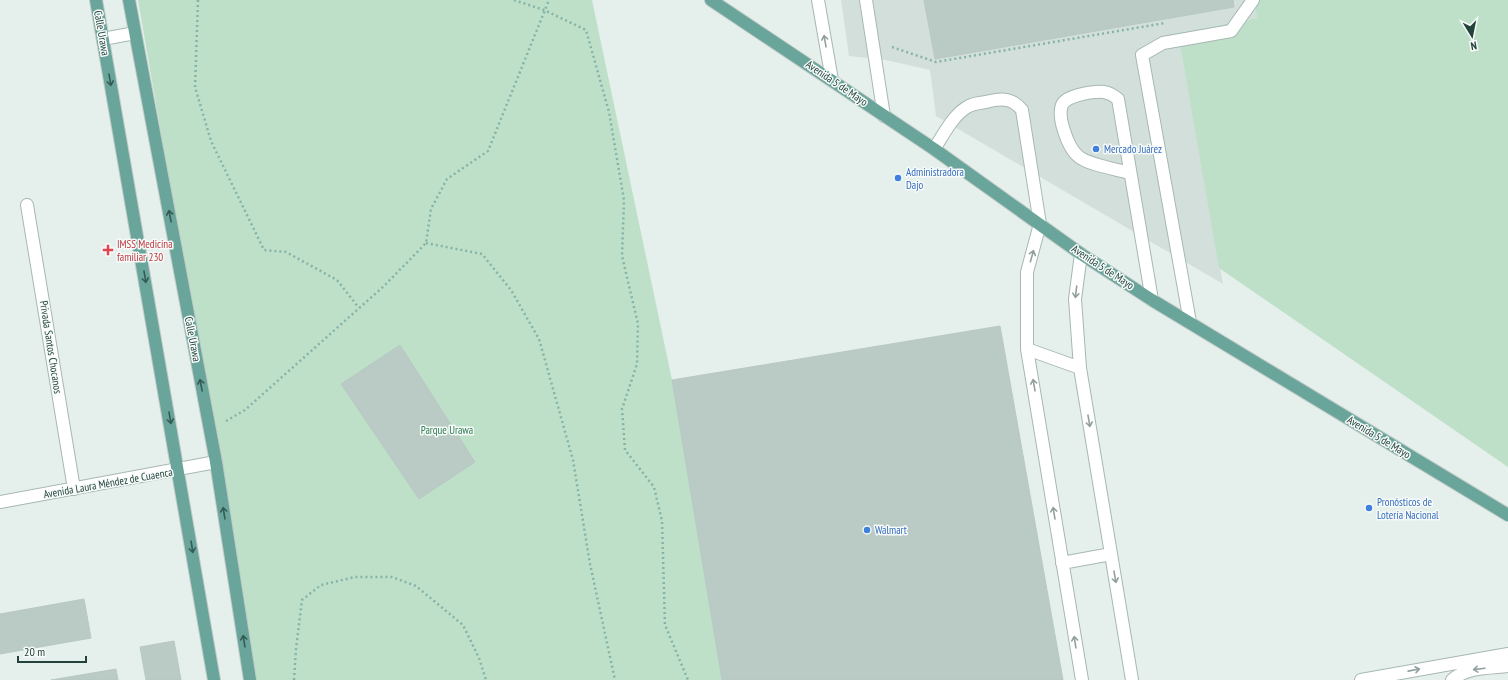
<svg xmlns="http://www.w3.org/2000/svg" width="1508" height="680" viewBox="0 0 1508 680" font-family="'PT Sans Narrow',sans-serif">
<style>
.built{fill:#d3dfda}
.green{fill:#bee0c9}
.building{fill:#bacac4;stroke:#b7c9c3}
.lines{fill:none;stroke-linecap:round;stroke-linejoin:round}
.minor-casing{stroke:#a7b8b3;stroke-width:14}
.major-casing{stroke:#c1cac8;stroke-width:14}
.path{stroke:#85b3a8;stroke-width:2.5;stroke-dasharray:2 3;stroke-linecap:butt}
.minor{stroke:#fff;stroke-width:12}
.major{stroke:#69a59a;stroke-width:12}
.oneway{stroke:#91a09e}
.oneway2{stroke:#345b54}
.shop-dot{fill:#3f7fe0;stroke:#f6fbf9;stroke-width:1.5}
.health-dot{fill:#e0444e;stroke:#f6fbf9;stroke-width:1.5}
.labels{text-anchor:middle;stroke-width:3;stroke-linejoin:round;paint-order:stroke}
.street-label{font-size:11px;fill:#23423c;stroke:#f6fbf9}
.shop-label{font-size:11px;fill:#366cbe;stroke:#f6fbf9;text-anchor:start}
.health-label{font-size:11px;fill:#be3a42;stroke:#f6fbf9;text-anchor:start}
.park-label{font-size:11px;fill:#2c7a4f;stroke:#f6fbf9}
</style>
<rect width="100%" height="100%" fill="#e5efeb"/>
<path class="built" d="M841,0H1254L1257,18L1178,33L1223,284L936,116L930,70L886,60L849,56Z"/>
<path class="green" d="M138,0H592L672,380L722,680H256Z
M1254,0H1508V467L1219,268L1178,33L1257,18Z"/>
<path class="building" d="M924,0H1233L1234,7L935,59Z
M1000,326L1063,680H722L672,380Z
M400,345L475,462L419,499L341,384Z
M84,599L91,638L0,654V614Z
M174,641L181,680H146L140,647Z
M116,669L118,680H51Z"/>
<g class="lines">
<defs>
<path id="minor" d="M818,0L832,80
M866,0L884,116
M103,39L135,33
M934,149C943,136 953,114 969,106C974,103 983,103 990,101C1004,98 1013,99 1022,110L1040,224L1027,272V349L1082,680
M1130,173C1116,169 1088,165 1078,156C1068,148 1057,117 1062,105C1066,95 1095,91 1104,92C1110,93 1113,95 1118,99L1152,300
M27,205L74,489
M1081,254L1075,299L1080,368L1132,680
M1190,322L1142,55L1163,43L1231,31L1253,0
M1027,349L1080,368
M0,502L216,462
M1062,563L1111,554
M1361,680L1508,654
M1452,680C1467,667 1489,668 1508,666"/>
<path id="major" d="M96,0L214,680
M129,0L216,462L250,680
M711,0L934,149L1081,254L1152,300L1508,515"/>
</defs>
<use href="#minor" class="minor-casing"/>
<use href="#major" class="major-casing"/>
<path class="path" d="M198,0L195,87L211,141L264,250L286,252L337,280L359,308
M514,0L544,10L586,30L609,112L624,200L622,256L638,324L637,364L622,409L625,450L654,487L662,521L665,625L688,680
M892,47L936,62L1165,23
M426,243L482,254L511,290L539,339L573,460L590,564L615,680
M226,421L245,410L384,286L426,243L431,209L447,179L488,151L549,0
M294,680L296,649L302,600L321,585L355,577H392L416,586L463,625L479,658L486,680"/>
<use href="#minor" class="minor"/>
<use href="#major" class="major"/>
</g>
<defs><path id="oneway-shaft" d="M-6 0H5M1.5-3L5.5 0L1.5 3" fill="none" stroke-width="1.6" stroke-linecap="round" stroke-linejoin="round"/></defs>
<g class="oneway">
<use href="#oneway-shaft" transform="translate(825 41) rotate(-100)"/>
<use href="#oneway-shaft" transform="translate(1032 256) rotate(-74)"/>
<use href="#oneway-shaft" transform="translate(1076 292) rotate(97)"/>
<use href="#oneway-shaft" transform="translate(1034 385) rotate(-100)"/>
<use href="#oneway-shaft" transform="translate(1089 421) rotate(80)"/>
<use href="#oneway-shaft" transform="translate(1054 513) rotate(-99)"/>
<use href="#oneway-shaft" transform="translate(1115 577) rotate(80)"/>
<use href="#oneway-shaft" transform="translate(1075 642) rotate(-99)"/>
<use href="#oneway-shaft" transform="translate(1479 669) rotate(173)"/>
<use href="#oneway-shaft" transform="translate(1414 670) rotate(-11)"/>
</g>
<g class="oneway2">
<use href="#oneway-shaft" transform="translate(110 80) rotate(80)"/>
<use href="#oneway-shaft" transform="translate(170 216) rotate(-101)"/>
<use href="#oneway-shaft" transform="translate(145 277) rotate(80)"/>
<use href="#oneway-shaft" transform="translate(201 385) rotate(-101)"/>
<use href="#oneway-shaft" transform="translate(170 418) rotate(80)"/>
<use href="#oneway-shaft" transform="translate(224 513) rotate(-99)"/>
<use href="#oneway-shaft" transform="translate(192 547) rotate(81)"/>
<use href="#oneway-shaft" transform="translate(244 641) rotate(-99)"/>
</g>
<g class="shop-dot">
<circle cx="1096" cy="149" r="4"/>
<circle cx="898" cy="178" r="4"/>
<circle cx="1369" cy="508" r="4"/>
<circle cx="867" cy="530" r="4"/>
</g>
<path class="health-dot" d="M106 244h4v4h4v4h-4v4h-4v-4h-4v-4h4z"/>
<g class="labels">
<g class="street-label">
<text transform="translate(102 33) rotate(80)" y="4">Calle Urawa</text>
<text transform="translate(837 83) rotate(34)" y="4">Avenida 5 de Mayo</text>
<text transform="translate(1103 267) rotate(33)" y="4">Avenida 5 de Mayo</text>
<text transform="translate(193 339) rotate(79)" y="4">Calle Urawa</text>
<text transform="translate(51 347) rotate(81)" y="4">Privada Santos Chocanos</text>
<text transform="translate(1379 437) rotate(31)" y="4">Avenida 5 de Mayo</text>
<text transform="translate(108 483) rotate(-10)" y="4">Avenida Laura Méndez de Cuaenca</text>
</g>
<g class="shop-label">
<text x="1104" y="153">Mercado Juárez</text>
<text x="906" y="176">Administradora<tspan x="906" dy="13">Dajo</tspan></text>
<text x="1377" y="506">Pronósticos de<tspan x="1377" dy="13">Lotería Nacional</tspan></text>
<text x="875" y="534">Walmart</text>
</g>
<g class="health-label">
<text x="117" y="248">IMSS Medicina<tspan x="117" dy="13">familiar 230</tspan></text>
</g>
<g class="park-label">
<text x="447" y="434">Parque Urawa</text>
</g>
</g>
<g transform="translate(1472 36) rotate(170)" stroke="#f6fbf9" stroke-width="3" paint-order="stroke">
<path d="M0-3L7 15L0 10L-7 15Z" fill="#23423c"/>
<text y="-6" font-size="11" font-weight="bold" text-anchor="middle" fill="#23423c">N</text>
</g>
<path d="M18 656v6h68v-6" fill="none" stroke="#23423c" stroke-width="2"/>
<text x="24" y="656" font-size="12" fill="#23423c" stroke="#f6fbf9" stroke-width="3" paint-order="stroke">20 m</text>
</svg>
